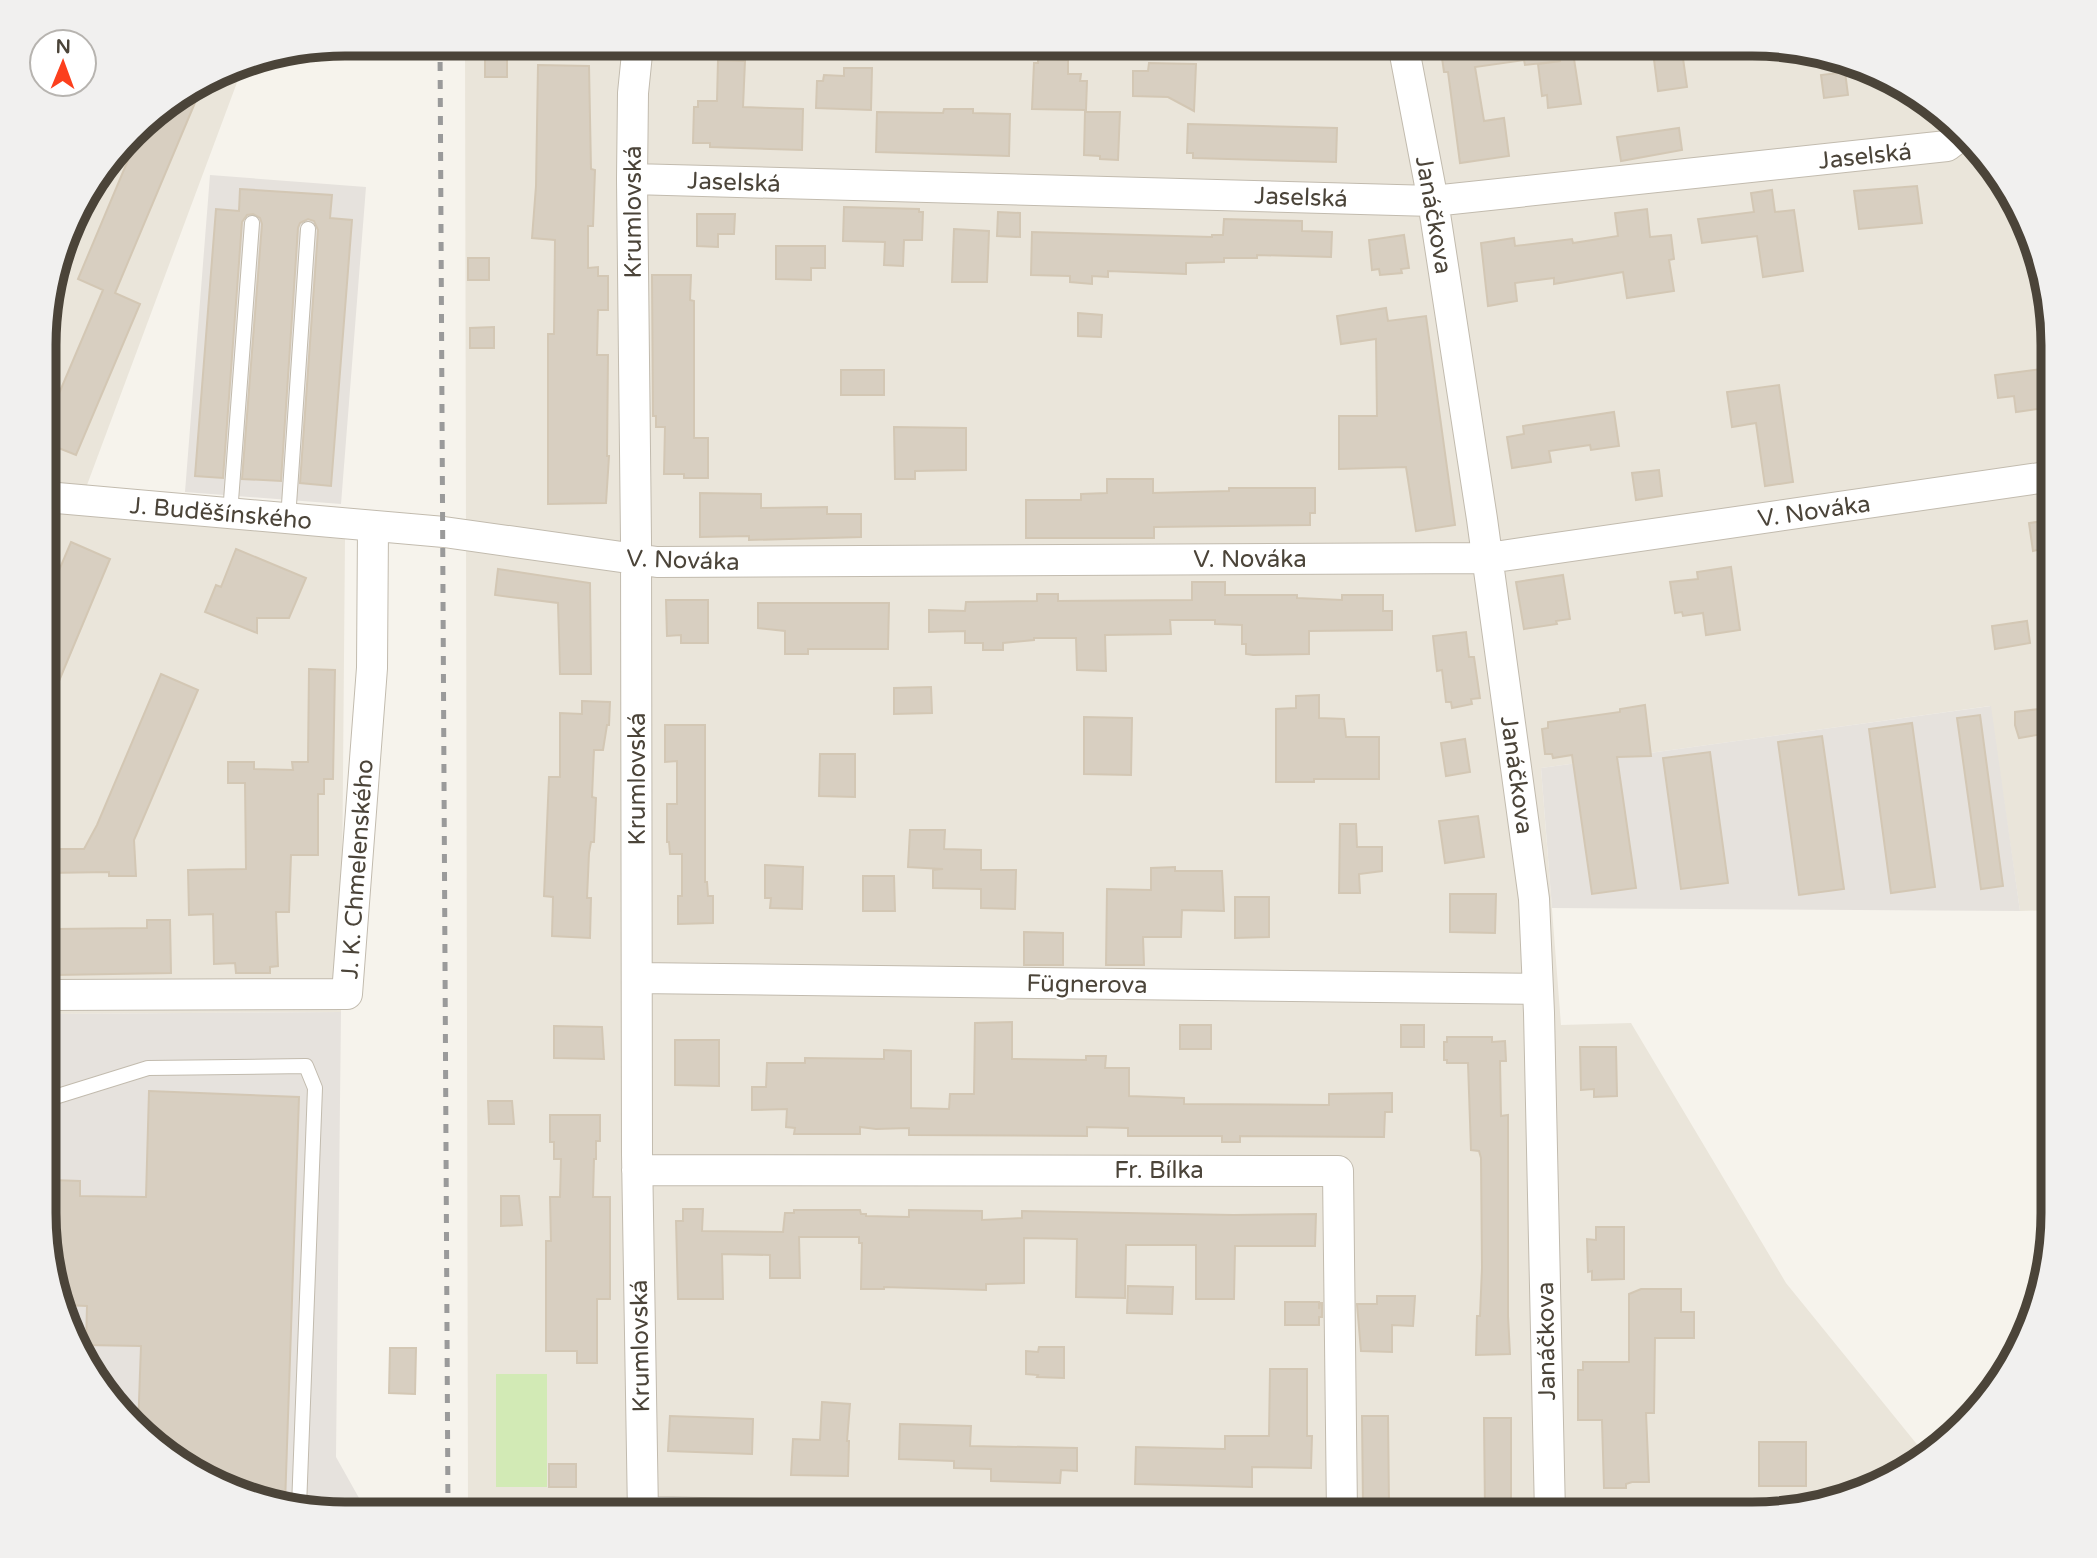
<svg xmlns="http://www.w3.org/2000/svg" width="2097" height="1558" viewBox="0 0 2097 1558" font-family="'Varela Round',sans-serif">
<style>
.residential{fill:#eae5da}
.industrial{fill:#e6e2dd}
.green{fill:#d2eab5}
.lines{fill:none;stroke-linecap:round;stroke-linejoin:round}
.stream{stroke:#a9d4f2;stroke-width:8}
.building{fill:#d8cfc1;stroke:#d3c7b4;stroke-width:2}
.service-casing{stroke:#c2bbae;stroke-width:16}
.minor-casing{stroke:#c2bbae;stroke-width:32}
.service{stroke:#fff;stroke-width:14}
.minor{stroke:#fff;stroke-width:30}
.rail{stroke:#9a9a9a;stroke-width:5;stroke-dasharray:9 9;stroke-linecap:butt}
.labels{text-anchor:middle;stroke-width:5;stroke-linejoin:round;paint-order:stroke}
.street-label{font-size:24px;fill:#4b4439;stroke:#fff}
.rim{fill:none;stroke:#4b4439;stroke-width:9}
</style>
<rect width="100%" height="100%" fill="#f6f3ec"/>
<path class="residential" d="M465,44H1771L1867,67L1950,118L2022,212L2053,345V910L2020,911L1990,706L1541,768L1561,1025L1631,1023L1786,1283L1924,1453L1885,1483L1752,1514H468Z
M245,61L87,485L345,539L341,1012L45,1014L46,305L84,195L147,118Z"/>
<path class="industrial" d="M210,175L366,187L341,504L185,492Z
M1991,706L2020,911L1552,908L1541,768Z
M341,1012L336,1457L368,1514H326L230,1491L147,1440L75,1346L44,1233L45,1014Z"/>
<path class="green" d="M496,1374H547V1487H496Z"/>
<g class="lines">
<path class="stream" d="M482,1508V1514"/>
</g>
<path class="building" d="M1440,44H1587L1588,58L1574,59L1581,104L1548,108L1547,95L1542,96L1538,64L1561,61L1525,65L1524,60L1475,67L1484,121L1504,118L1509,156L1460,163L1448,72H1444Z
M1652,44H1681L1687,87L1658,91Z
M485,53H507V77H485Z
M1038,59L1068,60V74H1081L1080,81H1087L1086,110L1032,109L1034,63H1038Z
M718,60L745,61L743,107L803,109L802,150L710,147V143H693L694,107H698V101H717Z
M1149,63L1196,64L1194,111L1168,97L1133,96V71H1148Z
M538,65L589,66L591,169L595,170L593,226H588V268L598,267V276H608V310H598L597,355H608L607,456H609L606,503L548,504V334H554L555,240L532,238L536,186Z
M844,68H872L871,110L816,108L817,81H823L824,75L844,76Z
M1845,72L1848,95L1824,98L1821,75Z
M202,86L115,293L140,304L76,455L46,443V424L103,290L78,279L144,122Z
M944,109H973V113L1010,114L1009,156L876,152L877,112L943,113Z
M1085,112H1120L1118,160L1100,159V156L1084,155Z
M1188,124L1337,128L1336,162L1193,158V153H1187Z
M1679,128L1682,150L1621,161L1617,137Z
M1917,186L1922,223L1859,229L1854,191Z
M240,189L332,195L330,218L352,220L331,486L300,483L318,230L314,221L308,219L300,223L298,228L281,481L242,479L262,224L260,218L253,214L247,215L242,222L223,478L195,476L216,209L239,211Z
M1772,190L1775,212L1794,210L1803,271L1763,277L1757,236L1702,243L1698,219L1754,212L1751,193Z
M844,207L919,209V212H923L922,240H904L903,266L884,265L885,242L843,241Z
M1647,209L1650,237L1671,235L1674,259L1669,260L1674,291L1627,298L1623,272L1554,284V278L1515,283L1517,301L1488,306L1481,243L1514,238L1515,246L1572,239L1573,243L1618,236L1615,213Z
M998,212L1020,213V237L997,236Z
M697,214H735L734,234H718V247L697,246Z
M1224,219L1302,221V231L1332,232L1331,257L1257,255V258H1224V262L1186,263V274L1108,271V277L1092,276V284L1070,282V276L1031,275L1032,232L1212,237V235H1223Z
M954,229L989,231L987,282H952Z
M1404,235L1409,268L1401,269L1402,273L1380,275L1379,269L1372,270L1369,240Z
M776,246H825V268H811V280L776,279Z
M468,258H489V280H468Z
M652,275H691L690,300L694,301V438H708V478H684V474H664L665,427H656V416H653Z
M1386,308L1388,321L1426,316L1455,525L1416,531L1406,467L1339,469V416H1377L1376,339L1341,344L1337,316Z
M1078,313L1102,315L1101,337L1078,336Z
M494,327V348H470V328Z
M2050,368L2053,407L2016,412L2014,396L1998,398L1995,375Z
M841,370H884V395H841Z
M1779,385L1793,482L1765,486L1756,423L1732,427L1727,392Z
M1614,412L1619,446L1591,450L1590,445L1549,451L1551,462L1512,468L1507,437L1524,434L1523,426Z
M894,427L966,428V470L915,471V479H895Z
M1659,470L1662,496L1636,500L1632,473Z
M1107,479H1153V493L1229,491V488H1315V513H1310V525L1154,527V538H1026V500H1081V494L1107,493Z
M700,493L761,494V508L827,507V514H861V537L749,540V536L700,537Z
M2053,520V546L2033,551L2029,523Z
M71,542L110,559L46,712V601Z
M236,549L306,578L289,618H257V633L205,612L216,585L221,587Z
M1731,567L1740,630L1706,635L1703,613L1683,616L1682,612L1675,613L1670,582L1698,579L1697,572Z
M498,569L590,583L591,674H560L558,603L495,595Z
M1563,575L1570,619L1556,621L1557,624L1524,629L1516,582Z
M1192,582H1225V595H1297V598L1342,600V595H1383V611H1392V630L1309,631V654L1253,655L1246,654V644H1242V625L1215,624V620H1170L1171,634L1105,635L1106,671L1077,670L1076,638H1034V640L1003,643V650H983V643H965V631L929,632V610L965,611L966,602L1037,601V594H1058V601L1192,600Z
M666,600H708V643H681V635L667,636Z
M758,603H889L888,649H808V654H785V631L758,628Z
M2027,621L2030,643L1995,649L1992,626Z
M1466,632L1469,657H1474L1480,698L1471,699L1472,704L1452,708L1451,702H1446L1442,670L1437,671L1433,636Z
M309,669L335,670L333,779H324V794H318V855H291L289,912H276L278,966L270,967V973H236L235,963L214,964L213,914L189,915L188,870L246,869L245,783H228V762H254V769L293,770L292,762H308Z
M161,674L198,690L134,840L136,876H109V872L47,873V849H84L97,825Z
M931,687L932,713L894,714V688Z
M1319,695V718L1344,719L1346,737H1379V779H1314V782H1276V709L1296,708V696Z
M582,701L610,702L609,725H607L603,750H594L592,797L596,798L594,842H591L589,853L587,898H591L590,938L552,936L553,897L544,896L549,777H560V713L582,714Z
M1645,705L1651,756L1617,757L1636,888L1592,894L1572,755L1553,758L1552,754H1545L1542,729L1548,728V722L1620,712V709Z
M2039,709L2043,734L2019,738L2015,725V712Z
M1980,715L2003,886L1981,889L1957,718Z
M1084,717L1132,718L1131,775L1084,774Z
M1912,723L1935,887L1891,893L1869,729Z
M665,725H705V882H707L708,896H713V923L678,924V896H682V854H670L669,842H667V804H677V761L665,762Z
M1822,736L1844,889L1799,895L1778,742Z
M1465,739L1470,772L1446,776L1441,743Z
M1710,752L1728,883L1681,889L1663,758Z
M820,754H855V797L819,796Z
M1478,816L1484,857L1445,863L1439,821Z
M1340,824H1356L1357,847H1382V871L1359,874L1360,893H1339Z
M910,830H945L944,849L981,850V870H1016L1015,909L981,908V889L933,888V870L943,869L908,867Z
M765,865L803,867L802,909L770,908L771,898H765Z
M1175,867V871H1222L1224,911L1182,910L1181,937H1143L1144,965H1106L1107,889L1151,890V868Z
M863,876H894L895,911H863Z
M1450,894H1496L1495,933L1450,932Z
M1235,897H1269V937L1235,938Z
M147,920H170L171,973L55,975V929L147,928Z
M1024,932L1063,933V965H1024Z
M1012,1022V1059L1086,1060V1056H1106L1105,1068H1129V1096L1184,1098V1104L1329,1105V1094L1392,1093V1112H1385L1384,1137L1240,1136V1142H1222V1136H1128V1128L1087,1127V1136L909,1135V1128L876,1129L860,1127V1134H794L795,1128L786,1127L787,1109L752,1110V1087H766L767,1063H805V1058L884,1059V1050L911,1051V1108L949,1109L950,1094H974L975,1023Z
M1180,1025H1211V1049H1180Z
M1401,1025H1424V1047H1401Z
M554,1026L602,1027L604,1059L554,1058Z
M1447,1037H1492V1042L1505,1041L1506,1061H1500L1501,1116L1508,1115V1316L1510,1354L1476,1355L1477,1316H1480L1482,1268L1481,1158L1479,1151L1471,1150L1468,1063H1447V1060H1444V1042H1447Z
M675,1040H719V1086L675,1085Z
M1580,1047H1616L1617,1096L1594,1097V1089L1581,1090Z
M149,1091L299,1097L285,1504L230,1491L147,1440L138,1429L141,1346L86,1345L87,1306L64,1305L45,1233H51L52,1180L80,1181V1196L146,1197Z
M488,1101H512L514,1124H489Z
M550,1115H600V1141H596V1159H594L593,1197H610V1299H597V1363H577V1351H546V1241H551L550,1197H560L561,1159H554V1142H550Z
M501,1196H519L522,1225L501,1226Z
M683,1209H703L702,1231L783,1232L785,1213H794V1210H860L861,1214H866V1216L909,1217V1210L982,1211V1220L1022,1218V1211L1233,1215L1316,1214L1315,1246H1235L1234,1299H1196V1245H1126L1125,1298L1076,1297L1077,1239L1024,1238V1283L986,1284V1290L884,1287V1289H861L862,1243H859V1237H799L800,1278H770V1255L722,1254L723,1299H678L676,1221H683Z
M1596,1227H1624V1279L1592,1280V1271L1588,1272L1587,1239L1596,1240Z
M1128,1286L1173,1287L1172,1314L1127,1313Z
M1641,1289H1681V1312H1694V1338H1655L1654,1413H1646L1649,1482H1632L1626,1484V1488H1604L1602,1420H1578V1370H1583V1362H1629V1294Z
M1377,1296H1415L1413,1326L1392,1325V1352L1361,1351L1357,1304H1377Z
M1285,1302H1319V1309L1320,1303H1322V1317H1319V1325H1285Z
M1039,1347H1064V1378L1037,1377L1038,1375L1026,1374V1351L1038,1352Z
M390,1348H416L415,1394L389,1393Z
M1270,1369H1307V1436H1312L1311,1468L1252,1467V1487L1135,1484L1136,1447L1225,1449V1436H1269Z
M822,1402L850,1404L847,1441H849L848,1476L791,1475L793,1439L820,1440Z
M670,1416L753,1419L752,1454L668,1451Z
M1362,1416H1388L1389,1506H1363Z
M1484,1418H1511V1509L1485,1510Z
M900,1424L971,1426L970,1446L1077,1448V1471L1061,1470L1060,1483L991,1481V1469L954,1468V1461L899,1459Z
M1759,1442H1806V1486H1759Z
M549,1464H576V1487H549Z"/>
<g class="lines">
<defs>
<path id="service" d="M230,514L252,223
M288,519L308,229
M45,1100L148,1068L306,1066L315,1088L299,1507"/>
<path id="minor" d="M638,44L633,93L632,179L636,541L637,1154L643,1514
M1403,44L1433,201L1482,519L1534,899L1539,1013L1550,1514
M632,179L1433,201L1947,146L1963,134
M46,497L444,532L657,562L1488,558L2053,476
M637,978L1537,989
M45,995L347,994L372,668L373,527
M637,1170L1338,1171L1342,1514
M643,1512L759,1514"/>
</defs>
<use href="#service" class="service-casing"/>
<use href="#minor" class="minor-casing"/>
<use href="#service" class="service"/>
<use href="#minor" class="minor"/>
<path class="rail" d="M440,44L448,1514"/>
</g>
<g class="labels">
<g class="street-label">
<text transform="translate(1865 156) rotate(-6)" y="8">Jaselská</text>
<text transform="translate(734 182) rotate(2)" y="8">Jaselská</text>
<text transform="translate(1301 197) rotate(2)" y="8">Jaselská</text>
<text transform="translate(633 212) rotate(-90)" y="8">Krumlovská</text>
<text transform="translate(1434 215) rotate(80)" y="8">Janáčkova</text>
<text transform="translate(1814 511) rotate(-8)" y="8">V. Nováka</text>
<text transform="translate(221 513) rotate(5)" y="8">J. Buděšínského</text>
<text x="1250" y="567">V. Nováka</text>
<text transform="translate(683 560) rotate(2)" y="8">V. Nováka</text>
<text transform="translate(1517 775) rotate(82)" y="8">Janáčkova</text>
<text transform="translate(637 779) rotate(-90)" y="8">Krumlovská</text>
<text transform="translate(357 869) rotate(-86)" y="8">J. K. Chmelenského</text>
<text transform="translate(1087 984) rotate(1)" y="8">Fügnerova</text>
<text x="1159" y="1178">Fr. Bílka</text>
<text transform="translate(1546 1341) rotate(-91)" y="8">Janáčkova</text>
<text transform="translate(640 1346) rotate(-91)" y="8">Krumlovská</text>
</g>
</g>
<path d="M0 0H2097V1558H0ZM345 56H1752A289 289 0 0 1 2041 345V1213A289 289 0 0 1 1752 1502H345A289 289 0 0 1 56 1213V345A289 289 0 0 1 345 56Z" fill="#f1f0ef" fill-rule="evenodd"/>
<path class="rim" d="M345 56H1752A289 289 0 0 1 2041 345V1213A289 289 0 0 1 1752 1502H345A289 289 0 0 1 56 1213V345A289 289 0 0 1 345 56Z"/>
<g transform="translate(63 63) rotate(1)"><circle r="33" fill="#ffffff" stroke="#b7b4b0" stroke-width="2"/>
<path d="M0-5L12 26L0 18L-12 26Z" fill="#fc3f1d"/>
<text y="-10" font-size="19" font-weight="bold" text-anchor="middle" fill="#4b4439">N</text>
</g>
</svg>
